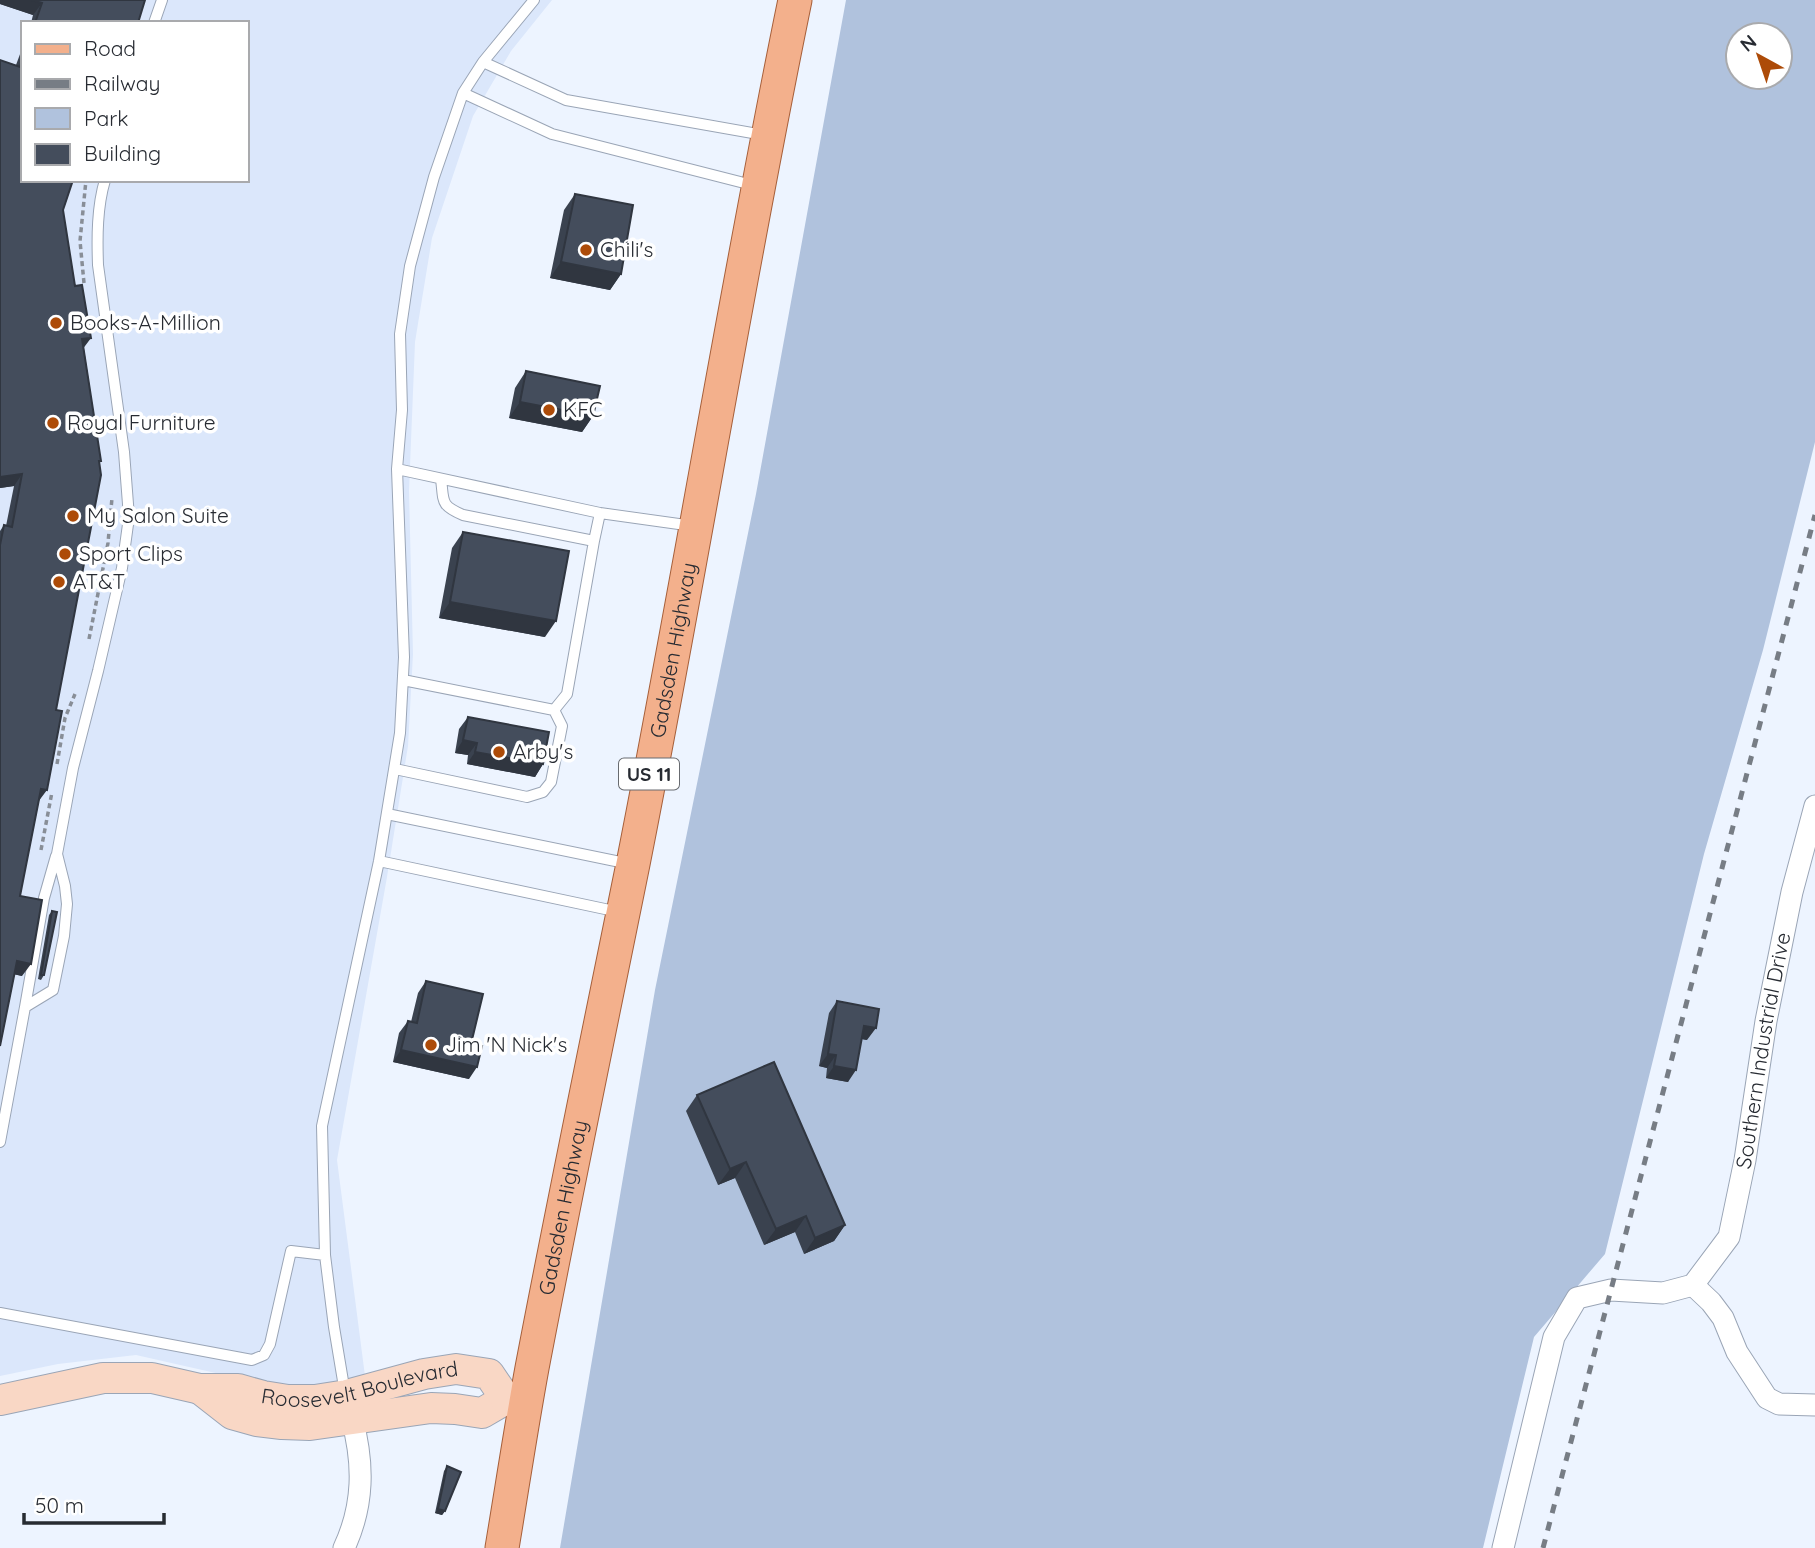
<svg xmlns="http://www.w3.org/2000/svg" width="1815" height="1548" viewBox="0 0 1815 1548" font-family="Quicksand,sans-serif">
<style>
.built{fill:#dbe7fb;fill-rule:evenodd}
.green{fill:#b0c2dd;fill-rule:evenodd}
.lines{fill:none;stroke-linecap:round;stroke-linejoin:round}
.lane-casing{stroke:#9aa5b6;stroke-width:12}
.street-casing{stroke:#9aa5b6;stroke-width:23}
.secondary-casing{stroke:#9aa5b6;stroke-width:32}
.primary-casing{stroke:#a65f3a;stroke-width:35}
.path{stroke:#888e97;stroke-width:3.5;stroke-dasharray:5 3.5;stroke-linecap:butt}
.lane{stroke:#fff;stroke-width:10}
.street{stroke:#fff;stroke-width:21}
.secondary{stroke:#f9d7c5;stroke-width:30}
.primary{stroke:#f3b08c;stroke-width:33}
.rail{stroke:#777d85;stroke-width:5;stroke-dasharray:9 9;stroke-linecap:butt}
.wall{fill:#3a424f}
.shaded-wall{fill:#303640}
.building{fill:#444d5c;stroke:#303640;stroke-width:2}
.poi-dot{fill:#ad4b08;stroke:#fff;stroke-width:2.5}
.labels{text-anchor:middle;stroke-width:7;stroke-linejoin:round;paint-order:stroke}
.shield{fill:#fff;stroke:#686b70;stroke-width:2}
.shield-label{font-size:19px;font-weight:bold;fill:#272b32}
.poi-label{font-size:21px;fill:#272b32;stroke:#fff;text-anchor:start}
.street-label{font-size:21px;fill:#272b32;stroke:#fff}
</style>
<rect width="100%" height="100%" fill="#edf4ff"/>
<path class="built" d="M0,0H552L511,51L473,116L432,238L415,342L409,491L413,654L408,746L387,877L337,1160L365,1376L314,1386L251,1381L136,1355L58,1364L0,1376ZM23,23H247V180H23Z"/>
<path class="green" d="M846,0H1815V442L1763,650L1704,854L1605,1254L1534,1337L1483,1548H560L655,990L756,494ZM1738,35H1780V77H1738Z"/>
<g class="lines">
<defs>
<path id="lane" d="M154,23L162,0
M483,62L566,100L764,135
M463,93L552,134L756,186
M397,469L600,513L693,526
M441,479C444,502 440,505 463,515L594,541L600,513
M554,710L567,694L594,541
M395,769L527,797L543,792L551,782L562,726L554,710L403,680
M387,814L630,864
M379,861L619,912
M25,1007L44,898L56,856
M0,1142L25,1007L53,990L64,936L67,904L65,886L57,854L73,768L98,671L122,568L129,517L124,452L98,265C97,237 97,207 105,180
M0,1313L252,1360L264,1355L270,1344L291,1251L325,1255
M345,1393L334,1327L325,1255L322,1126L379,861L400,733L404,657L397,469L402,410L400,334L410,266L434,177L463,93L483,62L534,0"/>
<g id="street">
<path d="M1693,1285L1711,1302L1723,1318L1737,1352L1767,1398L1779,1404L1815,1405"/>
<path d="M344,1548C364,1505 364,1464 352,1419"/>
<path id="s1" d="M1503,1548L1554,1337L1577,1298L1611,1290L1663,1293L1693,1285L1729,1237L1745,1160L1766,1021L1792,892L1815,806"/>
</g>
<g id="secondary">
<path d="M200,1389L232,1414L257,1421L282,1424L310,1425L431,1408L455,1409L482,1413L506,1399L524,1402"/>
<path id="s2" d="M0,1400L103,1378H152L200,1389H238L263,1396L288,1400H315L347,1395L424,1374L456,1369L489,1374L506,1399"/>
</g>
<g id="primary">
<path id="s3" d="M502,1548C512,1488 521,1428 532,1368C564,1200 599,1032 633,864C690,576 736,287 795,0"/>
</g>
</defs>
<use href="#lane" class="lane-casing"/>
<use href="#street" class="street-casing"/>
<use href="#secondary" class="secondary-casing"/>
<use href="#primary" class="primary-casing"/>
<path class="path" d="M84,283L80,241L86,180
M89,639L108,543L112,498
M57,764L65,718L75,694
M41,850L52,792"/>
<use href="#lane" class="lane"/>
<use href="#street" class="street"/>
<use href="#secondary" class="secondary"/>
<use href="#primary" class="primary"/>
<path class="rail" d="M1543,1548L1815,515"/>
</g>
<path class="wall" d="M145,0L138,23H31L33,15L0,4Z
M23,46V180L63,210L101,461L99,464L39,801L20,896L22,976L14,974L0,1046V531L4,525L6,526L14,486L0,488V60L16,65Z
M575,194L621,274L610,290L550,278L564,210Z
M526,371L593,416L582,432L509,418L515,388Z
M463,532L545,637L439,618L452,548Z
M468,717L543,764L535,777L467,764L468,755L455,753L459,729Z
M52,911L44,975L41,980L38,979L49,915Z
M426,981L471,1044L469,1079L393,1062L399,1033L408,1021L411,1022L418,993Z
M837,1001L867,1040L862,1039L848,1082L826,1078L827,1068L819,1066L829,1013Z
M697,1095L845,1225L834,1241L804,1254L795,1232L764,1245L735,1178L718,1185L686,1111Z
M447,1466L445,1511L442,1515L435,1513L444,1471Z"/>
<path class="shaded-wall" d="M0,0H32L42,3L33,15L0,4Z
M561,262L621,274L610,290L550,278Z
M91,338L82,350V339Z
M520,402L593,416L582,432L509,418Z
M22,474L14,486L0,488V477Z
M450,602L556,621L545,637L439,618Z
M463,740L477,743L468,755L455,753Z
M475,752L543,764L535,777L467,764Z
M41,789L47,790L38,802Z
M17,961L31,964L22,976L8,973Z
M864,1026L876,1028L867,1040L856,1038Z
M401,1050L477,1067L469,1079L393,1062Z
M828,1054L836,1055L827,1068L819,1066Z
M834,1066L856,1070L848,1082L826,1078Z
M746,1162L735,1178L718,1185L730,1169Z
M806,1216L795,1232L764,1245L776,1229Z
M845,1225L834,1241L804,1254L815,1238Z
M438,1509L445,1511L442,1515L435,1513Z"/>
<path class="building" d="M32,0H145L138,23H35L42,3Z
M23,58V180H73L63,210L75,286L82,285L91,338L82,339L101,461H99L101,475L56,710L62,711L47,790L41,789L20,896L42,900L31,964L17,961L0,1046V545L4,525L12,527L22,474L0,477V60L20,67Z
M575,194L633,205L621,274L561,262Z
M526,371L600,386L593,416L520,402Z
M463,532L569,551L556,621L450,602Z
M468,717L549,732L543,764L475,752L477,743L463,740Z
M52,911L57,912L44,975H41Z
M426,981L483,994L471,1044L482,1046L477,1067L401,1050L408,1021L417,1023Z
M837,1001L879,1009L876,1028L864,1026L856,1070L834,1066L836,1055L828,1054Z
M774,1062L845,1225L815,1238L806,1216L776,1229L746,1162L730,1169L697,1095Z
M447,1466L461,1472L445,1511L438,1509Z"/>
<g class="poi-dot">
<circle cx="586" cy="250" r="7"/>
<circle cx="56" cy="323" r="7"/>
<circle cx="549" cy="410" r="7"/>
<circle cx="53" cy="423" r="7"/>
<circle cx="73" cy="516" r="7"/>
<circle cx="65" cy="554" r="7"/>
<circle cx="59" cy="582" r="7"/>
<circle cx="499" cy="752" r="7"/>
<circle cx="431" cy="1045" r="7"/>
</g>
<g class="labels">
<rect class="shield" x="619" y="758.5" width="60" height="31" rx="5"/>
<g class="shield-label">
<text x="649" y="781">US 11</text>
</g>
<g class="poi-label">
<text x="600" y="257">Chili's</text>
<text x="70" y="330">Books-A-Million</text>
<text x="563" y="417">KFC</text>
<text x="67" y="430">Royal Furniture</text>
<text x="87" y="523">My Salon Suite</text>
<text x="79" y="561">Sport Clips</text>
<text x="73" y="589">AT&amp;T</text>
<text x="513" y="759">Arby's</text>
<text x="445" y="1052">Jim 'N Nick's</text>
</g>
<g class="street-label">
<text dy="7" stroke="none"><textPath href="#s3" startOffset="914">Gadsden Highway</textPath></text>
<text dy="7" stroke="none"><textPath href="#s1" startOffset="630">Southern Industrial Drive</textPath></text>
<text dy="7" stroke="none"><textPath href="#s3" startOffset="346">Gadsden Highway</textPath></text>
<text dy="7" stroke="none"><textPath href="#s2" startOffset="366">Roosevelt Boulevard</textPath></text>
</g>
</g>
<rect x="21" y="21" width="228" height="161" fill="#ffffff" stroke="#a9aaad" stroke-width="2"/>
<rect x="35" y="44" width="35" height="10" fill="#f3b08c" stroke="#a9aaad" stroke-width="2"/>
<text x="84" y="56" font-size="21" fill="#272b32">Road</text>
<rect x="35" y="79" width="35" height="10" fill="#777d85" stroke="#a9aaad" stroke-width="2"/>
<text x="84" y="91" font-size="21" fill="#272b32">Railway</text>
<rect x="35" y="108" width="35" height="21" fill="#b0c2dd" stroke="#a9aaad" stroke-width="2"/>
<text x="84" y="126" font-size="21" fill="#272b32">Park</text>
<rect x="35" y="144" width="35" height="21" fill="#444d5c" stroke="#a9aaad" stroke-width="2"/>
<text x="84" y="161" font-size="21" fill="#272b32">Building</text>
<g transform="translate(1759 56) rotate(320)"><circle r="33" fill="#ffffff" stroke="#a9aaad" stroke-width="2"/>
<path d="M0-5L12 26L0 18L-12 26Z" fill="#ad4b08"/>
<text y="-10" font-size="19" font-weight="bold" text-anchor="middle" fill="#272b32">N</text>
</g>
<path d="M24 1513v10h140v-10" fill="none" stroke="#272b32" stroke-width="3.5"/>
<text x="35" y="1513" font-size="21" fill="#272b32" stroke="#ffffff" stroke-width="5" paint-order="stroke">50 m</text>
</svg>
